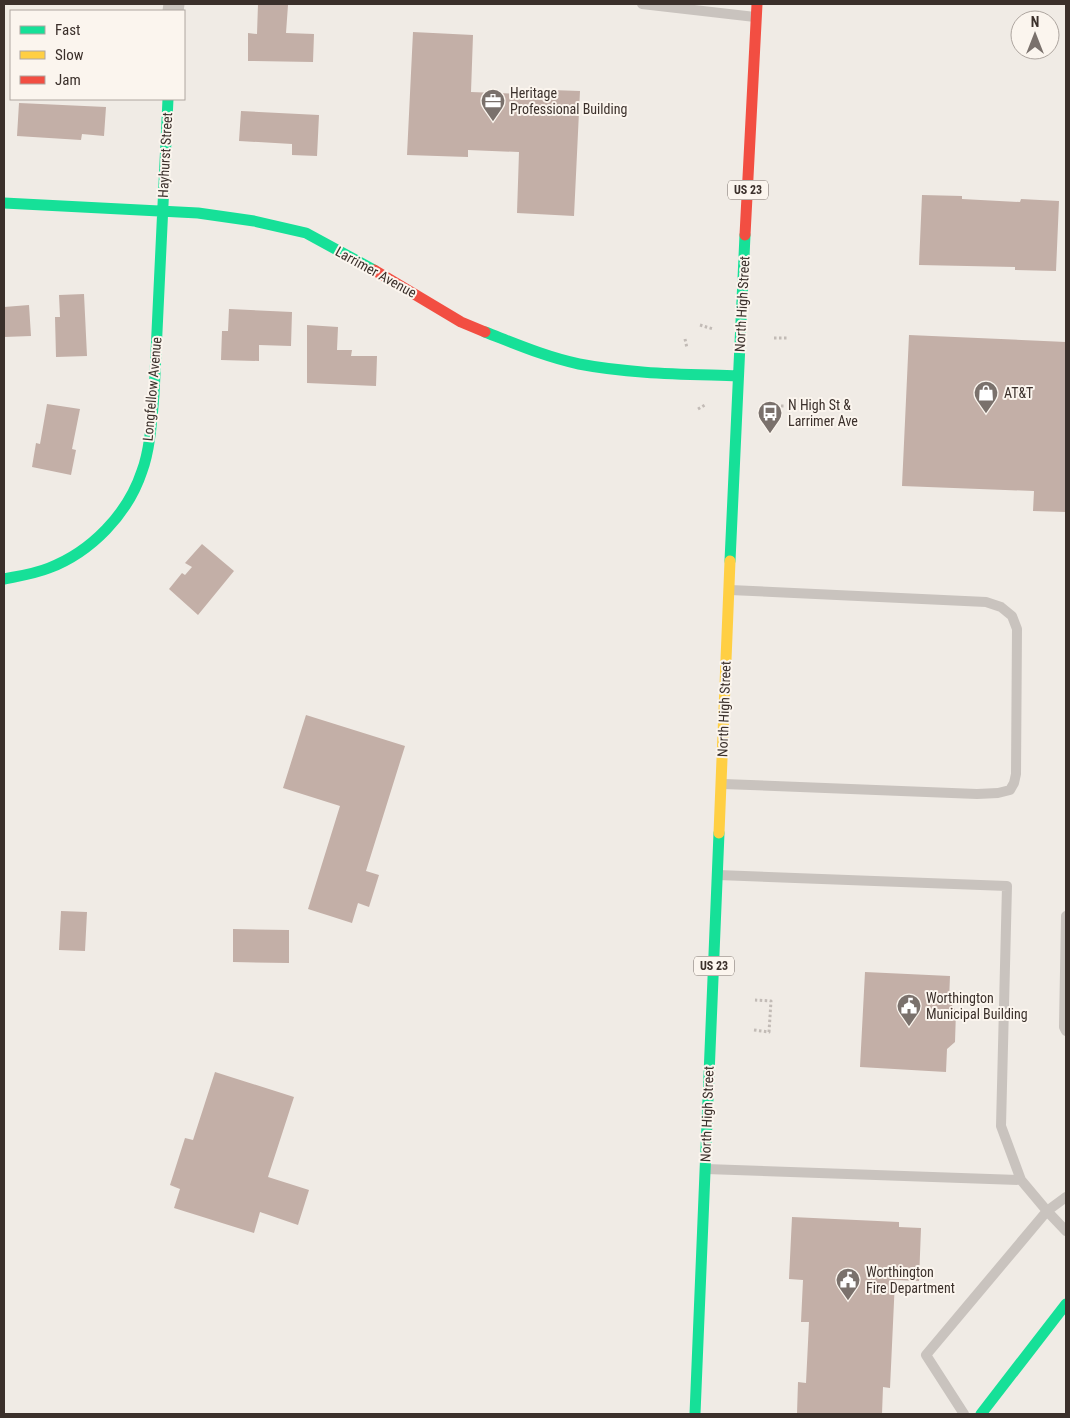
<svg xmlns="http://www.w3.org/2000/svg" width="1070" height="1418" viewBox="0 0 1070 1418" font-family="'Roboto Condensed',sans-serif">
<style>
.building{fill:#c3afa7}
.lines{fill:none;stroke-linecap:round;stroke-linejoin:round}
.path{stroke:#c2bbb6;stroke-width:3;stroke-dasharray:2.5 2.5;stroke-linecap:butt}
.lane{stroke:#c9c3be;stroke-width:10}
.street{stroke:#c9c3be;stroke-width:21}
.fast{stroke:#16e098;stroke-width:11}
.slow{stroke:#ffcf43;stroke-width:11}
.jam{stroke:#f24e42;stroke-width:11}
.labels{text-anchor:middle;stroke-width:4;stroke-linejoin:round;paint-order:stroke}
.shield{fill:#fbf5ee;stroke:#756b66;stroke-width:1}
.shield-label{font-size:12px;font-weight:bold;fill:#3b302b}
.poi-label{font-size:14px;fill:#3b302b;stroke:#fbf5ee;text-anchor:start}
.street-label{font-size:14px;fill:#3b302b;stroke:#fbf5ee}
</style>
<rect width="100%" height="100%" fill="#f0ebe5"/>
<path class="building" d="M258,4L288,5L286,33L314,34L313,62L248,61V33L257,34Z
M413,32L473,35L471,92L522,94L523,89L580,91L574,216L517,213L519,152L468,150V157L407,155Z
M19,103L106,107L104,136L82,134L81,140L17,136Z
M241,111L319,115L317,156L292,155V144L239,141Z
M922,195L962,196V199L1020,202L1021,199L1059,201L1056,271L1015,270V267L919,265Z
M84,294L87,356L56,357L55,317H60L59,295Z
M29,305L31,336L4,337V307Z
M229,309L292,312L291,346L259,345V361L221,360L222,331H228Z
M307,325L338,327L337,350H352L351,356H377L376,386L307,383Z
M909,335L1066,342V512L1033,511L1034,491L902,486Z
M47,404L80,409L72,449L76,450L71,475L32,467L36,443L40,444Z
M202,544L234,571L198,615L169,589L182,573L185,575L192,567L185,563Z
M306,715L405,746L366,871L379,875L369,907L358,903L352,923L308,909L340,806L283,788Z
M61,911L87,912L85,951L59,950Z
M233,929L289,930V963L233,962Z
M865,972L950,976L949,1001L956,1011L955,1042L947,1049L946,1072L860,1067Z
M215,1072L294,1097L268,1177L309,1190L298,1225L260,1212L254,1233L174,1208L180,1189L170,1185L185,1138L193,1140Z
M792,1217L899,1222V1227L921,1228L919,1281L895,1280L890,1388L883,1387L882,1414H797L798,1382L806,1383L809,1322H801L803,1280L789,1279Z"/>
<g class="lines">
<path class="path" d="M700,325L713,329
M774,338H787
M685,339L687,348
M771,406H784
M698,409L705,405
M754,1030L769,1032L771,1001L755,1000"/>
<path class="lane" d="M642,4L755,17
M723,784L977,794L998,793L1010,790L1014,783L1016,774L1017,629L1012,616L1001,607L986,602L730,590
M718,875L1007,886L1001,1126L1021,1180L1047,1211L1066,1231
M1066,916L1064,1027L1066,1031
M706,1169L1021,1180
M964,1414L926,1355L1047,1211L1066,1197"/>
<path class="street" d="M173,11L174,4"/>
<path class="fast" d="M4,203L198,213L254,221L306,233L374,270
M485,332C516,344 546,357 579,364C631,374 685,374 738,376
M730,561L745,235
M4,579C19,576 34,574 49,568C91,552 128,514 142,471C150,450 152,418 154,395L168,99
M695,1414L719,833
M981,1414L1066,1304"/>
<path class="slow" d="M719,833L730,561"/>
<path class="jam" d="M745,235L757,4
M374,270L461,322L485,332"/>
</g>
<defs>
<symbol id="office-pin" viewBox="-11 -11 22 30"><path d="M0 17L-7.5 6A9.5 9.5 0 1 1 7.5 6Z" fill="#7a716c" stroke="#fbf5ee"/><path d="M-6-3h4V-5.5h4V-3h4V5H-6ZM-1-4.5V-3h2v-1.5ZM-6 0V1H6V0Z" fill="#fff"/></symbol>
<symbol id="shop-pin" viewBox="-11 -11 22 30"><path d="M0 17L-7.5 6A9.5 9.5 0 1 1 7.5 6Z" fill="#7a716c" stroke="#fbf5ee"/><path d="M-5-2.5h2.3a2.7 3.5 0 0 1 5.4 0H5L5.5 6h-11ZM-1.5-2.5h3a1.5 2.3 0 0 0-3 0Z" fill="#fff"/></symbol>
<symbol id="bus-pin" viewBox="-11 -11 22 30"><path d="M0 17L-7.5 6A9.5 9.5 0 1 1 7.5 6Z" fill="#7a716c" stroke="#fbf5ee"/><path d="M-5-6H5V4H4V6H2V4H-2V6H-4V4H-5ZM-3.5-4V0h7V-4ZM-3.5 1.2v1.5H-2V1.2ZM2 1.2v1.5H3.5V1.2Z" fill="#fff"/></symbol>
<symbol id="civic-pin" viewBox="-11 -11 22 30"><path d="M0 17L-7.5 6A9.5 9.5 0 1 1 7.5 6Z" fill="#7a716c" stroke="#fbf5ee"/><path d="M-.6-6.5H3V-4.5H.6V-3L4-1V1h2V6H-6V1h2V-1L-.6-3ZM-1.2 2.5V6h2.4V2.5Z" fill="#fff"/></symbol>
</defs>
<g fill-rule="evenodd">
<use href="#office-pin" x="479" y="87" width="28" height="38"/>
<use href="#shop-pin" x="972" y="379" width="28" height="38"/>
<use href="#bus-pin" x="756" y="399" width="28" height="38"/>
<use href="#civic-pin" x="895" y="992" width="28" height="38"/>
<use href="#civic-pin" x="834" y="1266" width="28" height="38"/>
</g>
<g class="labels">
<g class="shield">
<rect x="728" y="180.5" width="40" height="19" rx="4"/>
<rect x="694" y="956.5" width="40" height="19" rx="4"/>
</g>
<g class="shield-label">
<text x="748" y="194">US 23</text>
<text x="714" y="970">US 23</text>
</g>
<g class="poi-label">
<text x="510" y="98">Heritage<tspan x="510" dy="16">Professional Building</tspan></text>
<text x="1004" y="398">AT&amp;T</text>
<text x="788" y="410">N High St &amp;<tspan x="788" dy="16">Larrimer Ave</tspan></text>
<text x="926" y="1003">Worthington<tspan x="926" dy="16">Municipal Building</tspan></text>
<text x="866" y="1277">Worthington<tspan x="866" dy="16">Fire Department</tspan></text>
</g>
<g class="street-label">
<text transform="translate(165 155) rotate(-87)" y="5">Hayhurst Street</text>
<text transform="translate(376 272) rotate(29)" y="5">Larrimer Avenue</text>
<text transform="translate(742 304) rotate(-87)" y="5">North High Street</text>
<text transform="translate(152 389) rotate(-85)" y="5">Longfellow Avenue</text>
<text transform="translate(724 709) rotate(-88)" y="5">North High Street</text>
<text transform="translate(707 1114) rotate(-88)" y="5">North High Street</text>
</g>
</g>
<rect width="1070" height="1418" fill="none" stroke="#3b302b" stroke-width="10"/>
<rect x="10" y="10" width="175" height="90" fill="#fbf5ee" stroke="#aea6a0"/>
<rect x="20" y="26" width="25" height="8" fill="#16e098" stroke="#aea6a0"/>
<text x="55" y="35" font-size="15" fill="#3b302b">Fast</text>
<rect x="20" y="51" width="25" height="8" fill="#ffcf43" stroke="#aea6a0"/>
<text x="55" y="60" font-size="15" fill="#3b302b">Slow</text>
<rect x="20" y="76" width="25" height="8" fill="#f24e42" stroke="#aea6a0"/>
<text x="55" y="85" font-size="15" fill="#3b302b">Jam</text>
<g transform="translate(1035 35)"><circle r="24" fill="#fbf5ee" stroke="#aea6a0"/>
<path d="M0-4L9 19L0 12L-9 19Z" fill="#7a716c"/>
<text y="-8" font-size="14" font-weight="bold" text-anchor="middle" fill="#3b302b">N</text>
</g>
</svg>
